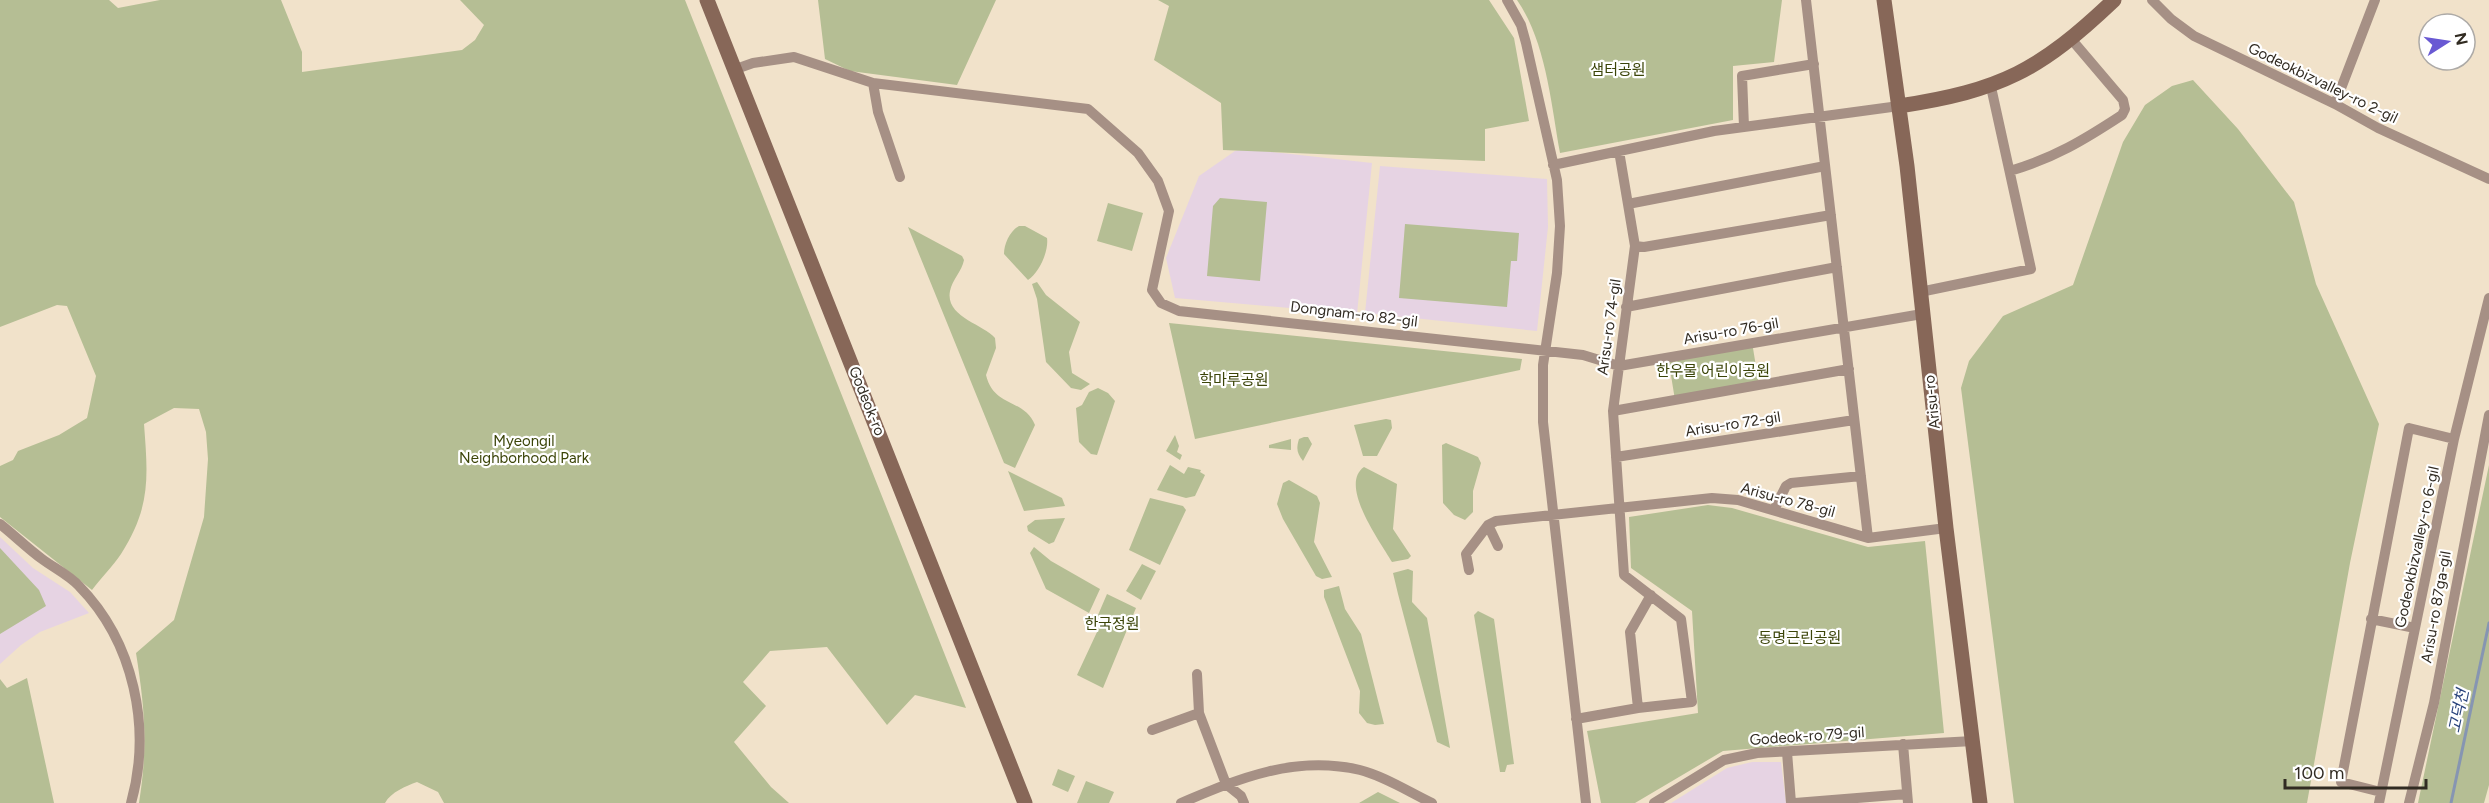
<svg xmlns="http://www.w3.org/2000/svg" width="2489" height="803" viewBox="0 0 2489 803" font-family="Figtree,'Noto Sans KR',sans-serif">
<style>
.education{fill:#e6d3e3}
.green{fill:#b5be94}
.lines{fill:none;stroke-linecap:round;stroke-linejoin:round}
.stream{stroke:#8695b2;stroke-width:3}
.street{stroke:#a69085;stroke-width:10}
.secondary{stroke:#876758;stroke-width:15}
.labels{text-anchor:middle;stroke-width:4.5;stroke-linejoin:round;paint-order:stroke}
.park-label{font-size:15px;fill:#3b4408;stroke:#fff}
.street-label{font-size:15px;fill:#312b22;stroke:#fff}
.water-label{font-size:16px;font-style:italic;fill:#2a447c;stroke:#fff}
</style>
<rect width="100%" height="100%" fill="#f1e2ca"/>
<path class="education" d="M1246,149L1372,163L1357,314L1175,298L1166,258L1199,176L1235,151Z
M1380,166L1547,179L1548,227L1537,331L1365,313Z
M0,537L33,568L70,592L89,613L40,632L21,645L0,664Z
M1752,762H1781L1786,803H1671L1727,768Z"/>
<path class="green" d="M0,0H109L118,8L160,0H281L302,52V72L462,50L475,40L484,25L460,0H685L966,708L915,695L887,725L827,647L770,651L743,682L766,706L734,742L771,787L789,803H444L438,792L417,782C406,786 391,792 385,803H139C148,746 145,710 136,653L174,620L204,517L208,459L206,432L199,409L174,408L144,424C148,477 151,507 121,554C113,566 101,578 92,590L0,517V466L13,460L18,451L59,435L87,418L96,376L67,306L57,305L0,327Z
M818,0H996L957,85L850,71L825,59Z
M1158,0H1489L1514,38L1529,121L1485,129V161L1223,150L1221,103L1154,60L1169,6Z
M1517,0H1782L1774,62L1733,66V120L1560,153C1551,103 1546,42 1517,0Z
M2193,80L2238,129L2294,202L2316,284L2379,424L2350,563L2307,803H2014L1961,388L1969,361L2003,316L2073,285L2123,142L2145,105L2172,86Z
M1220,198L1267,202L1260,281L1207,276L1213,206Z
M1108,203L1143,213L1132,251L1097,241Z
M1405,224L1519,233L1517,261H1511L1507,307L1399,298Z
M1019,226H1025L1047,238C1049,251 1039,273 1028,280L1004,254C1004,244 1010,231 1019,226Z
M908,227L962,256L964,260C962,271 952,280 950,291C945,317 983,324 995,338L996,348L986,375C994,408 1024,398 1035,425L1015,468L1004,463Z
M1037,282L1046,295L1080,322L1069,352L1072,373L1090,384L1081,390L1071,388L1046,362L1037,299L1032,284Z
M1169,323L1522,359L1520,370L1195,439Z
M1752,342L1759,385L1675,400L1668,357Z
M1098,388L1108,393L1115,401L1097,455L1091,454L1079,442L1076,408L1082,405L1089,392Z
M1386,419L1391,420L1392,428L1377,456H1363L1354,425Z
M1175,435L1179,446L1177,452L1182,455L1180,460L1166,451Z
M1304,437H1308L1312,444L1303,461C1297,453 1296,449 1299,439Z
M1291,439V450L1269,448V445Z
M1446,443L1478,457L1481,463L1473,491V512L1465,520L1454,515L1443,503L1442,445Z
M1170,465L1184,474L1188,467L1201,470L1200,472L1205,475L1195,496L1186,498L1157,490Z
M2489,465V785L2484,803H2418Z
M1364,467L1397,484L1393,529L1411,556L1408,559L1392,562C1381,543 1338,485 1364,467Z
M1008,471L1062,498L1065,506L1024,511Z
M1289,480L1317,496L1320,503L1314,542L1332,577L1322,579L1316,576L1283,519L1277,504L1283,483Z
M1150,498L1183,506L1186,510L1160,565L1129,550Z
M1708,505L1732,508L1868,547L1925,541L1944,733L1723,751L1635,803H1601L1587,731L1698,713L1692,611L1631,568L1629,517Z
M1065,518L1054,542L1049,544L1028,531L1027,526L1035,520Z
M1034,547L1051,561L1100,589L1089,613L1046,589L1030,553Z
M0,548L39,590L46,606L0,634Z
M1142,564L1156,571L1141,600L1126,591Z
M1408,569L1413,571L1412,602L1427,618L1450,748L1437,742L1398,594L1393,573Z
M1339,586L1345,609L1361,634L1384,724L1375,725L1367,723L1359,713L1360,691L1324,597V590Z
M1107,594L1136,608L1103,688L1077,675L1097,632L1092,629Z
M1478,611L1494,619L1514,764L1507,765L1505,772H1500L1474,615Z
M27,678L54,803H0V679L7,688Z
M1058,769L1075,776L1068,792L1052,785Z
M1086,781L1114,792L1109,803H1077Z
M1378,792L1400,803H1359Z"/>
<g class="lines">
<path class="stream" d="M2451,803L2489,623"/>
<path class="street" d="M1507,0L1521,25L1526,43L1557,180L1560,226L1557,273L1543,365V422L1586,803
M1806,0L1868,538
M2152,0L2171,19L2194,36L2335,104L2378,128L2489,179
M736,69L753,63L794,57L873,83L1088,109L1138,153L1158,181L1169,211L1152,290L1161,303L1179,311L1583,355L1619,366L1922,314
M873,83L878,112L900,177
M2335,104L2375,0
M1744,127L1742,76L1814,64
M1553,165L1714,131L1899,106
M2010,171C2054,158 2084,140 2122,115L2125,109L2123,100L2072,40
M1628,204L1825,166
M1635,246L1644,247L1831,215
M1920,292L2031,269L1991,87
M1626,307L1837,267
M1613,411L1849,369
M1616,457L1854,420
M1774,510L1786,486L1791,483L1861,476
M0,524C14,535 27,548 42,559C54,568 69,575 79,586C134,642 152,728 131,803
M1488,525L1498,546
M1469,570L1466,554L1488,525L1496,521L1712,498L1738,500L1868,538L1946,528
M2371,619L2415,628
M1197,674L1199,713L1226,784L1241,796L1244,803
M1638,708L1630,632L1651,595
M1576,719L1638,708L1692,702L1681,619L1624,575L1613,411L1635,246L1619,151
M1152,730L1199,713
M1903,744L1908,803
M1787,752L1791,803
M2381,792L2341,782L2409,428L2454,439
M1181,803C1240,778 1295,755 1360,770C1384,776 1409,792 1432,803
M1654,803L1724,760L1757,753L1973,741
M1795,803L1907,794
M2379,803L2454,439L2489,298
M2409,803L2434,703L2489,415"/>
<path class="secondary" d="M707,0L1025,803
M1884,0L1907,166L1946,528L1980,803
M1899,106C2002,90 2039,71 2114,0"/>
</g>
<g class="labels">
<g class="park-label">
<text x="1618" y="75">샘터공원</text>
<text x="1713" y="376">한우물 어린이공원</text>
<text x="1234" y="385">학마루공원</text>
<text x="524" y="446">Myeongil<tspan x="524" dy="17">Neighborhood Park</tspan></text>
<text x="1112" y="629">한국정원</text>
<text x="1800" y="643">동명근린공원</text>
</g>
<g class="street-label">
<text transform="translate(2323 83) rotate(26)" y="5">Godeokbizvalley-ro 2-gil</text>
<text transform="translate(1354 314) rotate(7)" y="5">Dongnam-ro 82-gil</text>
<text transform="translate(1609 327) rotate(-82)" y="5">Arisu-ro 74-gil</text>
<text transform="translate(1731 331) rotate(-10)" y="5">Arisu-ro 76-gil</text>
<text transform="translate(867 401) rotate(68)" y="5">Godeok-ro</text>
<text transform="translate(1932 402) rotate(-96)" y="5">Arisu-ro</text>
<text transform="translate(1733 424) rotate(-9)" y="5">Arisu-ro 72-gil</text>
<text transform="translate(1788 500) rotate(15)" y="5">Arisu-ro 78-gil</text>
<text transform="translate(2417 547) rotate(-78)" y="5">Godeokbizvalley-ro 6-gil</text>
<text transform="translate(2436 607) rotate(-80)" y="5">Arisu-ro 87ga-gil</text>
<text transform="translate(1807 736) rotate(-4)" y="5">Godeok-ro 79-gil</text>
</g>
<g class="water-label">
<text transform="translate(2458 711) rotate(-78)" y="6">고덕천</text>
</g>
</g>
<g transform="translate(2447 42) rotate(78)"><circle r="28" fill="#ffffff" stroke="#adaaa7" stroke-width="1.5"/>
<path d="M0-4.5L10 22L0 15L-10 22Z" fill="#6959d3"/>
<text y="-9" font-size="16" font-weight="bold" text-anchor="middle" fill="#312b22">N</text>
</g>
<path d="M2285 779v9h141v-9" fill="none" stroke="#312b22" stroke-width="3"/>
<text x="2294" y="779" font-size="18" fill="#312b22" stroke="#ffffff" stroke-width="4.5" paint-order="stroke">100 m</text>
</svg>
